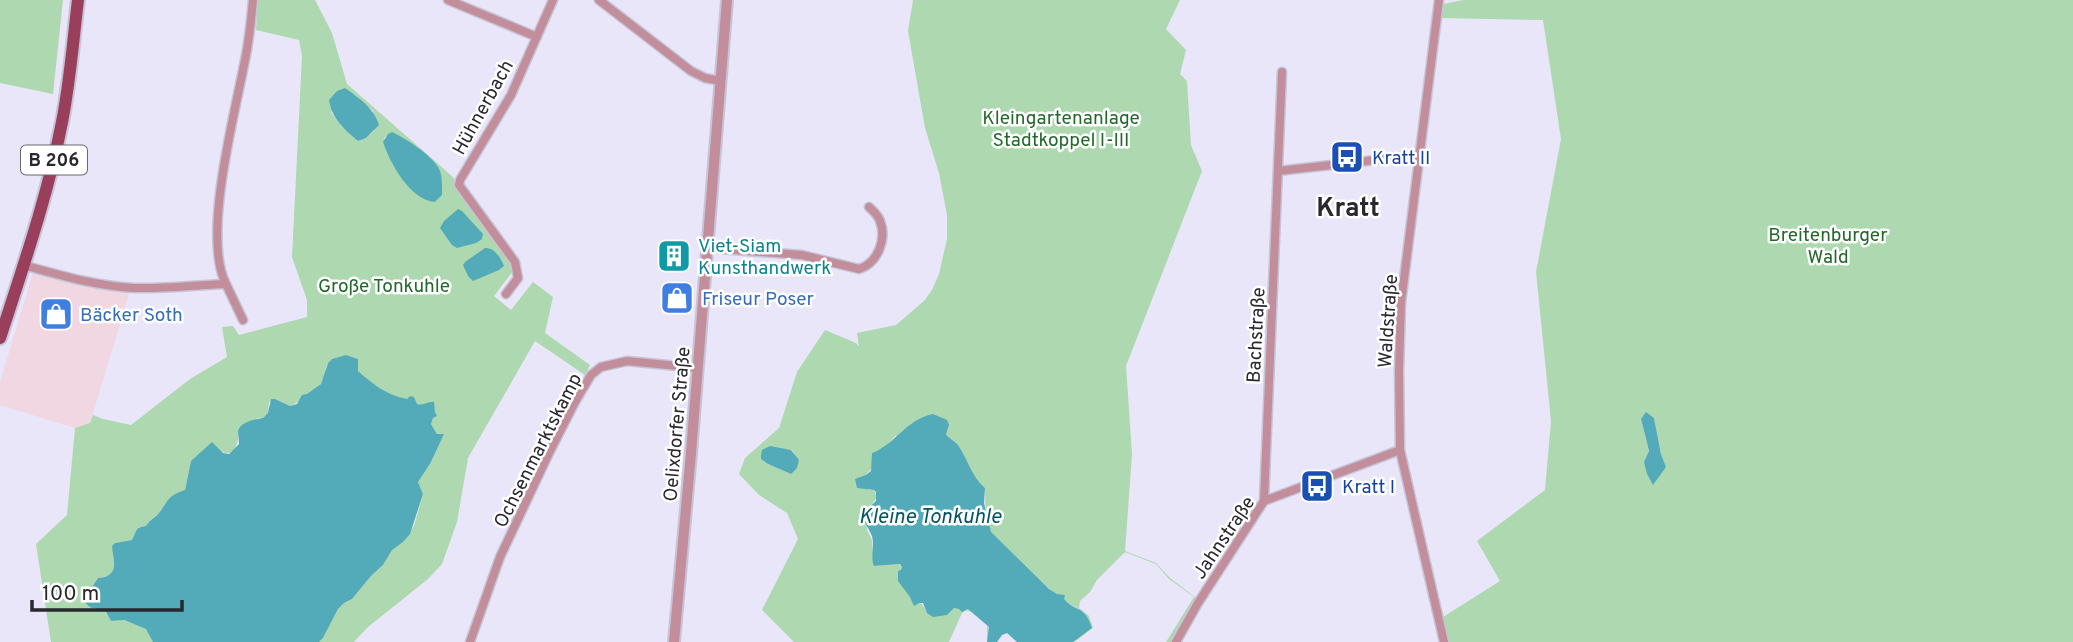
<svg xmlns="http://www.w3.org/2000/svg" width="2073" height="642" viewBox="0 0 2073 642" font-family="Overpass,sans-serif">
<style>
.commercial{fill:#f0d7e1}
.green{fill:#aed8af;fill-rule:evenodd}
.water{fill:#53abb9}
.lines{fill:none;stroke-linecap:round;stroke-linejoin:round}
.minor-casing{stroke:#c6c4d5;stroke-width:11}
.tertiary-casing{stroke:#c6c4d5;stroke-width:14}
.primary-casing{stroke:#c6c4d5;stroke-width:16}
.minor{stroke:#c28e9b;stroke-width:8}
.tertiary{stroke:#c28e9b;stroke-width:10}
.primary{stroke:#993e5b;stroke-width:12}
.labels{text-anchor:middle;stroke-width:5;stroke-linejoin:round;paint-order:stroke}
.shield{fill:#fff;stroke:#69686d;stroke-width:2}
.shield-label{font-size:18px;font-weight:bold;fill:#29282f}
.street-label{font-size:19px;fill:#29282f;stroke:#fff}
.park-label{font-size:19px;fill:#22682b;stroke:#fff}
.transit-label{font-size:19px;fill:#164399;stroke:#fff;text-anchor:start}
.culture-label{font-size:19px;fill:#0d838f;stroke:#fff;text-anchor:start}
.shop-label{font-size:19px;fill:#366cbe;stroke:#fff;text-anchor:start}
.water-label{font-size:21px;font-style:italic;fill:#045660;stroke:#fff}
.district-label{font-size:26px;font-weight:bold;fill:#29282f;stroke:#fff}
</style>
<rect width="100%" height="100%" fill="#e9e6fa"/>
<path class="commercial" d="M33,273L88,285L130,291L90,423L75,428L0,405V382Z"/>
<path class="green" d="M0,0H63L53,94L0,83Z
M258,0H315L332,33L347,84L453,177L459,191L513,263V271L494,296L511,310L533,282L553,297L545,333L590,365L585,375L535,341L468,458L457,522L442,564L428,579L368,627L354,642H319L323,638L338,609L344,603L352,599L371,576L383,565L392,549L403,542L414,526L423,494L418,482L430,464L443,434H437L431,424L435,412L434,406L417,404L410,396L407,400C385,395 374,385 358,371V359C349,355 332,355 327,365C324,370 326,377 322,382C319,387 297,404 290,406L275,399L269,402L268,414L263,418H258L238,431C240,444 232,461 218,449L191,461L185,490C168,496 169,500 159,513C154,518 150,519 146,526L139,527L132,540L115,543C109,558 125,575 98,578L87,594L92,609L105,610L111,621L123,620L147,629L153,642H51L36,544L67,515L75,428L90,423L93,415L103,419L131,425L190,379L227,357L222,327L233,326L239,335L307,317V300L292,257L302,56L299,40L256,30ZM354,94L373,111L374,131L366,138L358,141L341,126L331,112ZM392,132L442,181V195L435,202L384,138Z
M913,0H1180L1166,29L1186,50L1180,74L1187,81L1191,145L1202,171L1126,366L1132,454L1125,551L1156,563L1170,578L1196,598L1173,642H1166L1194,597L1169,579L1156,564L1125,552L1097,580L1090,592L1080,601L1079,608L1089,616L1093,628C1085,632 1081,639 1073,642L1085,631L1079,609C1052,596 1031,571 1009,550C1003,544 993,538 990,530C986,522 985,498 985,488C971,476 968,459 958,445C954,440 949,439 946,434V429L895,436L886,447L872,453V468L866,475L868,490H874L877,497L870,507L867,530L872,540L874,566L899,564L902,567C898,602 919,591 927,613L947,615L954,608C966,610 982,613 988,625C990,630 988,638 987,642V624L968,609L962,613L949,642H794L762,610L798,539L787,513L759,495L739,474L745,458L779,428L797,372L825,330L856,343L859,347L857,333L896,325L924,301L932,290L939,274L947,239V215L939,173L925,128L908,31ZM786,449L792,450L795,455L791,474L768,464L761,459L762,450Z
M1463,0H2073V642H1447L1443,617L1500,581L1477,541L1545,490L1551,421L1536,272L1561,139L1543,20L1441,18L1443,4ZM1654,418L1661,454L1666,467L1644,462L1649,452L1641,419Z"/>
<path class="water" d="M345,88C358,97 374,108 379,125L366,138L358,141C344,129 332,119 329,100L337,91Z
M392,132C405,138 430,154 438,167C443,175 442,186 442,195L435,202C410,200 390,163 383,142L388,134Z
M458,209L462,211L483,234L482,239L476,243L457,248L452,245L440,228L444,221Z
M485,248C494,247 501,258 504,266L499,270L473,281L468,276L463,265L465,262Z
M346,355L358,359V371C373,384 386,395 407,399L410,396L414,397L417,404C424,406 428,401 434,402L435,412L437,416L433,418L431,424L437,434H444L430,464L418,482L423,494L410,534L403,542L392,550L383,565L371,576L352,599L344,603L338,609L323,638L319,642H153L146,629L124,620L111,621L105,610C95,608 88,610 84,599L98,578C121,576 113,560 112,546L115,543L132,540C137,531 135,527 146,526C150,519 155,518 159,513C169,500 167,496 185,490L191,461L212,442L223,453L229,454L239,444C239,439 238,435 238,431C240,422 256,419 263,418L268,413L271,399H275L290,406L297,404L302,395L307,394L321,384L328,363L332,359Z
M1646,412L1654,418L1661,454L1666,467L1653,485L1647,474L1644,462L1649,451L1641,419Z
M933,414L947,420L949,425L946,434C949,439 954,440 958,445C968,459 971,476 985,488L984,503L991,532L1049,589L1057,594L1065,595L1064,599C1076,613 1084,604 1092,628L1073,642H1017L1007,633L1002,635L997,642H987L989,627L968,609L962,612L959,609L954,608L947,615L933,617L927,613L923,603H919L914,606L910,597L898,581V571L901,570L902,567L900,564L874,566C870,557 875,546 872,536C869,529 864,522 862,514L876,501V492L874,490L857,488L855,479L866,475L871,471L872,453C896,444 905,420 933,414Z
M770,446L791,450L799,460L797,468L791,474L768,464L761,459V455L762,450Z"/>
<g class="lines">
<defs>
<path id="minor" d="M448,0L537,37
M599,0L691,71L705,78L721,81
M1439,0L1401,303L1399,370L1400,450L1444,642
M1278,171L1420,155
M708,248L802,255L859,269C878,263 887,239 880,221C878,215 873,211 869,207
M23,265C59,275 96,286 134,288C164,289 195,285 226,284C202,238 234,117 244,65C249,43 251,22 253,0
M226,284L243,320
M506,294L518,278L515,262L459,185L460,180L511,95L553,0
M1264,501L1282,72
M470,642L500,557L550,451L575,402L591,375L601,367L627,361L698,368
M1176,642L1198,603L1264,501L1400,450"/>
<path id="tertiary" d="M674,642L691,453L727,0"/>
<path id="primary" d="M0,338C23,267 48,195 62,122C70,82 73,41 78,0"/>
</defs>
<use href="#minor" class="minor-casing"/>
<use href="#tertiary" class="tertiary-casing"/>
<use href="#primary" class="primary-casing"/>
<use href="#minor" class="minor"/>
<use href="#tertiary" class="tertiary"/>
<use href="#primary" class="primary"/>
</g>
<defs>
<symbol id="bus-square" viewBox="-11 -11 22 22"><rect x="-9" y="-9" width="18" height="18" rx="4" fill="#1a4fb4" stroke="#fff"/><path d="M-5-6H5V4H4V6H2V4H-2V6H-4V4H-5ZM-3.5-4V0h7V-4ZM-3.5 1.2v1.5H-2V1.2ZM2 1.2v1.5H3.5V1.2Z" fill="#fff"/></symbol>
<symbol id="building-square" viewBox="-11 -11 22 22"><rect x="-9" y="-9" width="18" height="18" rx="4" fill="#0f9aa8" stroke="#fff"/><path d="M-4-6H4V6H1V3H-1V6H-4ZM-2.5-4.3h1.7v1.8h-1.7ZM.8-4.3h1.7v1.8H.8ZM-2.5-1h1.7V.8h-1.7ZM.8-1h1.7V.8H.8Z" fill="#fff"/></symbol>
<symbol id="shop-square" viewBox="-11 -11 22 22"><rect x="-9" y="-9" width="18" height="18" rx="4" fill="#3f7fe0" stroke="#fff"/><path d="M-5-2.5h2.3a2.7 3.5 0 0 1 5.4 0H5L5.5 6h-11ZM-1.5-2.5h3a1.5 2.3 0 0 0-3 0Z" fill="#fff"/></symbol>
</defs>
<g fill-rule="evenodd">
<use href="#bus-square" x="1328" y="138" width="38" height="38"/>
<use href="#building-square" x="655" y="237" width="38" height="38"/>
<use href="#shop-square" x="658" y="279" width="38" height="38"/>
<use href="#shop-square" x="37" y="295" width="38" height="38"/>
<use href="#bus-square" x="1298" y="467" width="38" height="38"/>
</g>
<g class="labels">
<rect class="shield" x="21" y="145.5" width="66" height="29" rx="5"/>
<g class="shield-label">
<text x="54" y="166">B 206</text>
</g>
<g class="street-label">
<text transform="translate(482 107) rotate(-61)" y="7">Hühnerbach</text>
<text transform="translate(1387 321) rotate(-86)" y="7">Waldstraße</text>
<text transform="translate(1255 335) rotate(-87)" y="7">Bachstraße</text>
<text transform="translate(676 424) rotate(-85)" y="7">Oelixdorfer Straße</text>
<text transform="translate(537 450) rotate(-63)" y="7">Ochsenmarktskamp</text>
<text transform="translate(1223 537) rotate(-56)" y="7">Jahnstraße</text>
</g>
<g class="park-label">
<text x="1061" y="124">Kleingartenanlage<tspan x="1061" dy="22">Stadtkoppel I-III</tspan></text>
<text x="1828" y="241">Breitenburger<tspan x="1828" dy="22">Wald</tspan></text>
<text x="384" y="292">Große Tonkuhle</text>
</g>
<g class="transit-label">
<text x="1372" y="164">Kratt II</text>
<text x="1342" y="493">Kratt I</text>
</g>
<g class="culture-label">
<text x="698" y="252">Viet-Siam<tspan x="698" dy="22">Kunsthandwerk</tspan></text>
</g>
<g class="shop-label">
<text x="702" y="305">Friseur Poser</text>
<text x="80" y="321">Bäcker Soth</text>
</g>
<g class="water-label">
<text x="930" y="523">Kleine Tonkuhle</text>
</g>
<g class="district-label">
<text x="1348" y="216">Kratt</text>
</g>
</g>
<path d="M32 600v10h150v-10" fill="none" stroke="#29282f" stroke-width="3.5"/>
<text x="42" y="600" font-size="21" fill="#29282f" stroke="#ffffff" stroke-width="5" paint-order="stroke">100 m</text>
</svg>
